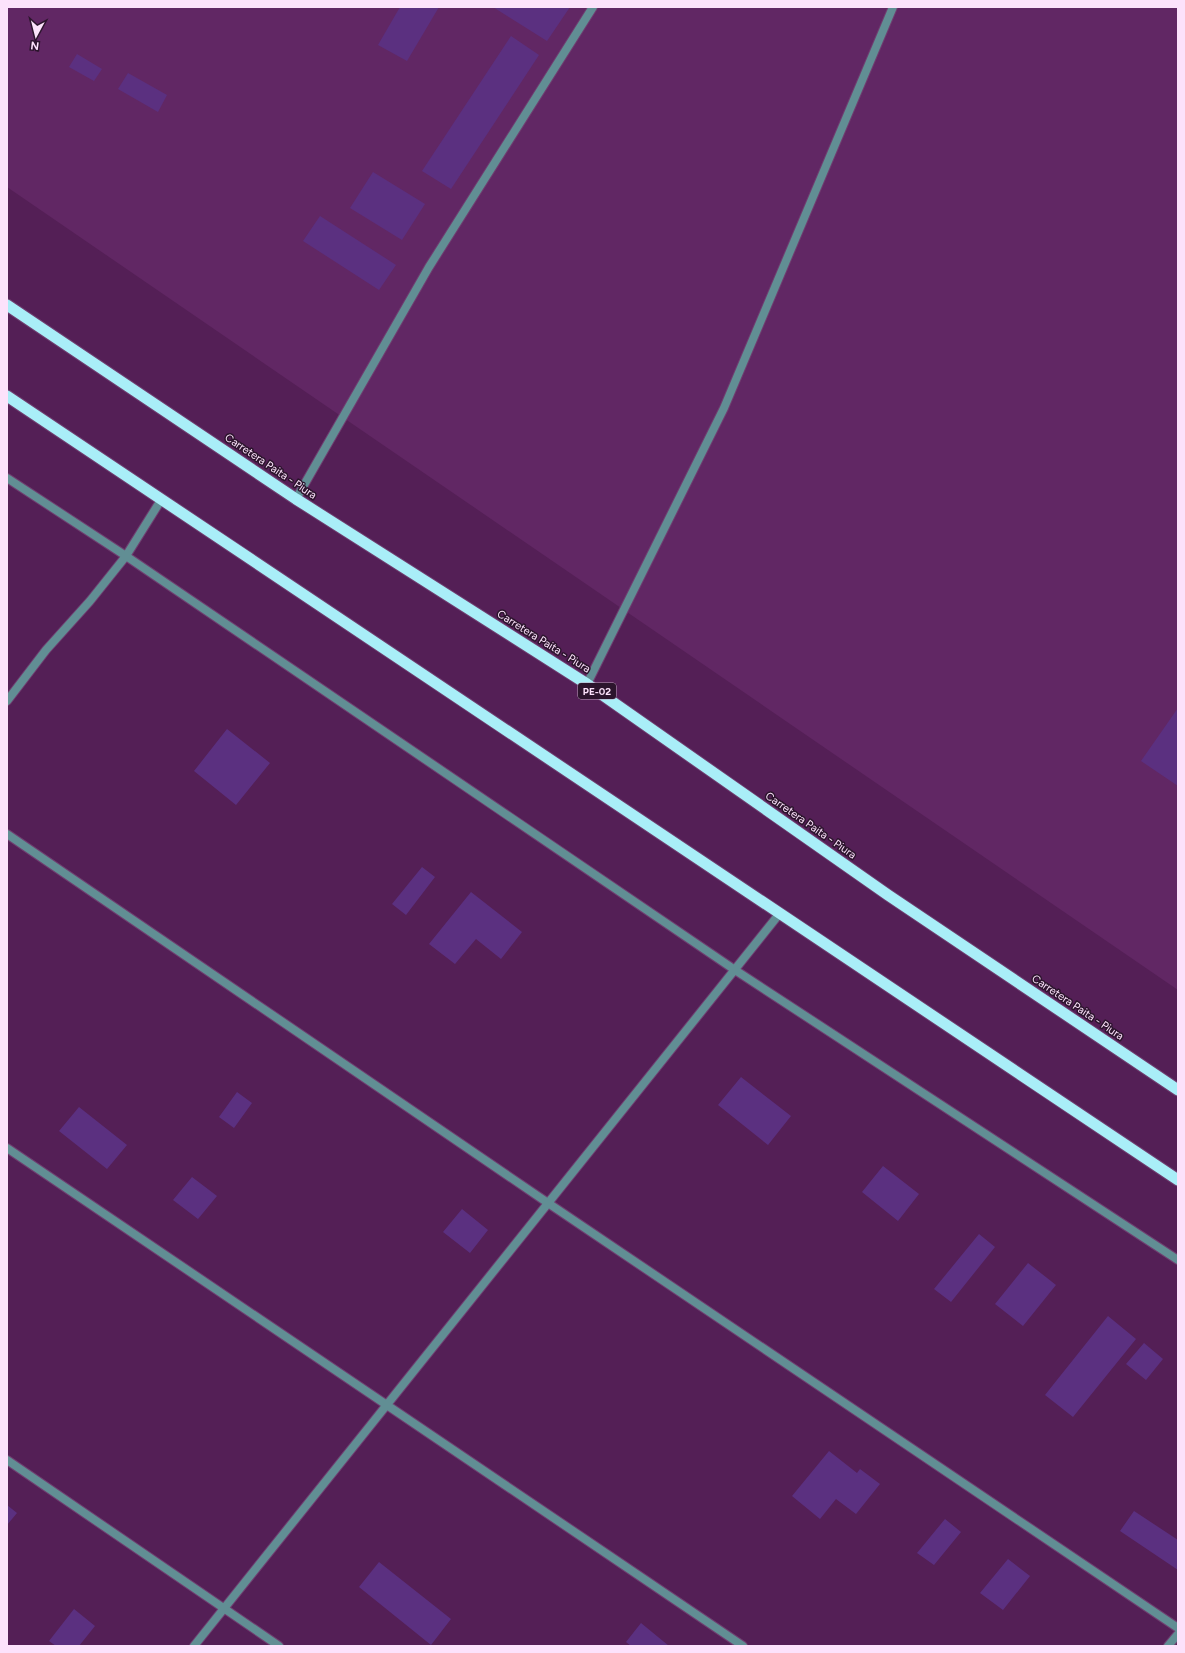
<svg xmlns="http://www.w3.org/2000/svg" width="1185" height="1653" viewBox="0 0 1185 1653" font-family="Figtree,sans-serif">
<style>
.built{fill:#612764}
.building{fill:#5b3080}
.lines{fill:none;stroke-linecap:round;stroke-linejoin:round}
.service-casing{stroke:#6f3e70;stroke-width:10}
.minor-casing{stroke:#6f3e70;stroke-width:10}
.trunk-casing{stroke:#6f3e70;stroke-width:13}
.service{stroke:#618e94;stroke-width:8}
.minor{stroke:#618e94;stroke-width:8}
.trunk{stroke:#a9eef8;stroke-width:11}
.labels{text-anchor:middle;stroke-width:3;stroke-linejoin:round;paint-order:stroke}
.shield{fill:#2c152d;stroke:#bea4bd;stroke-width:1}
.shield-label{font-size:10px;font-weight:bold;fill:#fce2fb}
.street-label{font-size:11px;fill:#fce2fb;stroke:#2c152d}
</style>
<rect width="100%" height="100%" fill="#541f56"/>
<path class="built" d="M7,7H1178V990L7,187Z"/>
<path class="building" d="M400,7H439L407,61L378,45Z
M493,7H570L547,41Z
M511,36L539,55L451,189L422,171Z
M77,54L102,69L94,81L69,67Z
M128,73L167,95L158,112L118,89Z
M373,172L425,204L402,240L350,208Z
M320,216L396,265L379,290L303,241Z
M1178,708V786L1141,761Z
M227,729L270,763L236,805L194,771Z
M422,867L435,877L406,915L392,904Z
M471,892L522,932L501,959L476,939L455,964L429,944Z
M741,1077L791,1116L768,1145L718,1105Z
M237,1092L252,1103L234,1128L219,1117Z
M79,1107L127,1145L107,1169L59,1131Z
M883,1166L919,1194L898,1221L862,1192Z
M192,1177L217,1196L198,1219L173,1200Z
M462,1209L488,1230L470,1253L443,1232Z
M979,1234L995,1247L951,1302L934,1289Z
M1028,1263L1056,1285L1023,1326L995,1304Z
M1108,1316L1136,1339L1073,1417L1045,1395Z
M1144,1343L1163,1359L1146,1380L1126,1364Z
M829,1451L857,1473L860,1469L880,1484L856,1514L836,1499L820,1519L792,1496Z
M7,1505L17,1513L7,1525Z
M1134,1511L1178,1540V1570L1120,1531Z
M945,1519L961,1532L934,1565L917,1553Z
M1008,1559L1030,1576L1003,1610L980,1593Z
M379,1562L451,1619L431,1645L359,1587Z
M74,1609L95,1626L79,1646H56L49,1641Z
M641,1623L669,1646H631L626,1642Z"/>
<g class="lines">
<defs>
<path id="service" d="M296,499L429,267L593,7"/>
<path id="minor" d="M7,478L126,556L735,970L1178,1260
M587,684L724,408L893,7
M7,701L46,650L90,601L126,556L161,500
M7,834L548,1203L1178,1628
M7,1148L743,1646
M7,1460L279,1646
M194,1646L780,913
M1168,1646L1178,1634"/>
<path id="trunk" d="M7,305L296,499L587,684L888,895L1178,1090
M7,396L1178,1180"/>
</defs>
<use href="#service" class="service-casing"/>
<use href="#minor" class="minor-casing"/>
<use href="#trunk" class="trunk-casing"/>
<use href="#service" class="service"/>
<use href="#minor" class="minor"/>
<use href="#trunk" class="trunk"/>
</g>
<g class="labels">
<rect class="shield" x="578" y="683" width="38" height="16" rx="3"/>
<g class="shield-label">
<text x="597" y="695">PE-02</text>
</g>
<g class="street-label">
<text transform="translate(271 466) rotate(34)" y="4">Carretera Paita - Piura</text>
<text transform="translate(544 641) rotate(32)" y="4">Carretera Paita - Piura</text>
<text transform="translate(811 825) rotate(35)" y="4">Carretera Paita - Piura</text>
<text transform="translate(1078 1007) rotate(34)" y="4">Carretera Paita - Piura</text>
</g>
</g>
<rect width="1185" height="1653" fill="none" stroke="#fce2fb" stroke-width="16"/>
<g transform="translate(36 36) rotate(187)" stroke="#2c152d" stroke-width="3" paint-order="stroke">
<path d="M0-3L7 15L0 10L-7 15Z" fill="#fce2fb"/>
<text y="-6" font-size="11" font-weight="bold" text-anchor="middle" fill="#fce2fb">N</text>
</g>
</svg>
